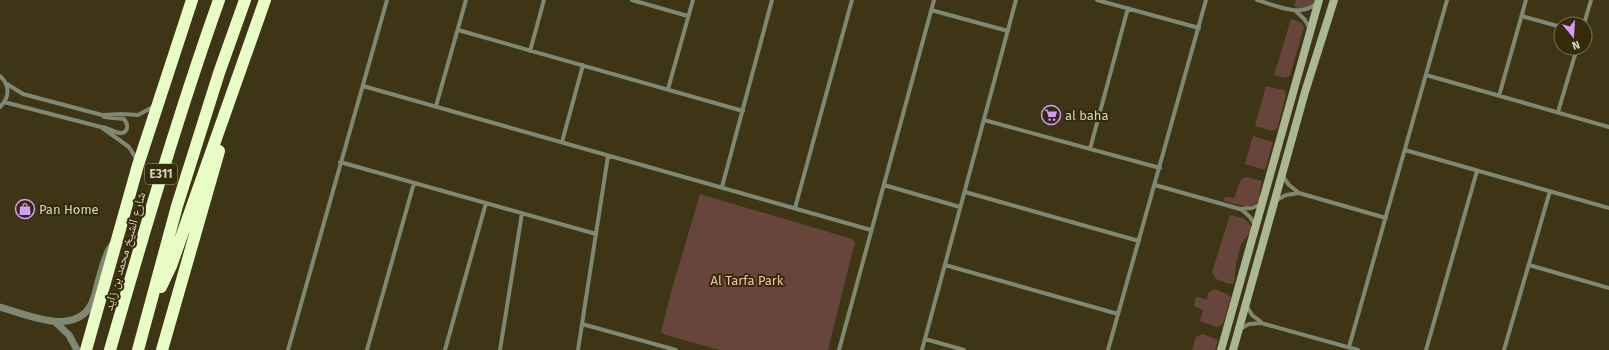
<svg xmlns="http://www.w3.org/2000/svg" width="1609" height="350" viewBox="0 0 1609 350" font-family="'Fira Sans','Noto Naskh Arabic',sans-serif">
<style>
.green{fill:#68453b}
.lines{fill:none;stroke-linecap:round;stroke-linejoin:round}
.minor{stroke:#808873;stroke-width:4}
.tertiary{stroke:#808873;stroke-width:7}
.secondary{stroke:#aab795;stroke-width:8}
.motorway{stroke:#e8fdc6;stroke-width:12}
.labels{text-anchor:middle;stroke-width:4;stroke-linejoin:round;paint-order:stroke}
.shield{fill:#332b0a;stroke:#a6a18a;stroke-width:1}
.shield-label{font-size:12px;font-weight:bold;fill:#d7d3c1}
.poi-label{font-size:13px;fill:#d7d3c1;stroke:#332b0a;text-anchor:start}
.street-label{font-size:13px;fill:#d7d3c1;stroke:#332b0a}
.park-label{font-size:13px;fill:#ffbba8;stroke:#332b0a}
</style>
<rect width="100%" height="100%" fill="#3d3515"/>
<path class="green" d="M1296,0H1316L1312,7L1299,9L1294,6Z
M1291,19L1300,22L1304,27L1290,76L1285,78L1274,75Z
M1266,86L1284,90L1286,95L1277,129L1272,131L1255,126Z
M1253,136L1273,142L1265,170L1245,164Z
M1246,177L1262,181L1259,195L1261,197L1260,201L1247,207L1224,201L1225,197L1234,198L1241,179Z
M700,194L852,239L855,242L828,350H719L666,335L661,332L671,292Z
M1230,215C1240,217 1249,218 1252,230L1241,244L1236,264L1234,283L1229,284L1216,279L1212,272Z
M1214,289L1227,294L1231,297L1223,324L1217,327L1200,321L1203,310L1194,306L1196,297L1207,299L1208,293Z
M1203,334L1218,340L1215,350H1192L1196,337Z"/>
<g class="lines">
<path class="minor" d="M632,0L688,16
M1097,0L1199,28
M1257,0C1275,5 1299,18 1316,4
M931,10L1008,31
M1296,11L1305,20L1310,29
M1522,16L1561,27
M1584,24L1591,0
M458,30L743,111
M530,51L544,0
M1426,75L1609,127
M0,76C10,85 10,97 0,107
M7,84L23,94L102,115L122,114L138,115L153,107
M363,86L871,230
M668,89L693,0
M1499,96L1526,0
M4,102L101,127L129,147L137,160
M436,106L466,0
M1558,112L1577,48
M984,120L1160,168
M102,127C109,127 124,140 127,128C128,124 126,122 124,119L104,117
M562,142L583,65
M1090,149L1128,8
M1405,150L1609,208
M340,162L596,234
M1282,175L1289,185L1299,193L1386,218
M884,185L960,207
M1155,185L1240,209L1252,208L1261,204
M722,187L772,0
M965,192L1139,241
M1275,201L1286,195L1299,193
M795,208L852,0
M1241,209L1250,217L1255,225
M945,265L1118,314
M1529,265L1609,288
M1246,305L1252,315L1261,322
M582,324L676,350
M1240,329L1249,324L1261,323L1358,350
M925,339L964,350
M1349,347L1447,0
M288,350L387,0
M367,350L414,183
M445,350L486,203
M500,350L522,213
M578,350L608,156
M839,350L934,0
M922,350L1016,0
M1108,350L1206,0
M1426,350L1477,171
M1504,350L1550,191"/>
<path class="tertiary" d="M0,307C25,314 71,335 89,308C94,301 96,291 98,282C102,270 104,255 112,245
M55,322L69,335L77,350"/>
<path class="secondary" d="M1221,350L1319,0
M1233,350L1305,92L1334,0"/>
<path class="motorway" d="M161,287L171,266L265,0
M86,350L138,165L192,0
M110,350C144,232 178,115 219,0
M138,350L177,206L219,73L245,0
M162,350L219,151"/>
</g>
<defs>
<symbol id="supermarket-ring" viewBox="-11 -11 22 22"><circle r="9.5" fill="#332b0a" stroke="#d29cfd" stroke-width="1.5"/><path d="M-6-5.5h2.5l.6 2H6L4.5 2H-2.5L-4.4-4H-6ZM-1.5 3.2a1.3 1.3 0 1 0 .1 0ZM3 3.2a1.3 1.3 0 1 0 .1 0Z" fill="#d29cfd"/></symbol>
<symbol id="shop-ring" viewBox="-11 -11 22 22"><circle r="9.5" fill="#332b0a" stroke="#d29cfd" stroke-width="1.5"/><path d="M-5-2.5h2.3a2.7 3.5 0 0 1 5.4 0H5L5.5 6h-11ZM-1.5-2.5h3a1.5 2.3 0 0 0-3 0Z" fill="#d29cfd"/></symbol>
</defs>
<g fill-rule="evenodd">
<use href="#supermarket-ring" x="1040" y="104" width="22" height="22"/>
<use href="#shop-ring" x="14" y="198" width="22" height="22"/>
</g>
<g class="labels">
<rect class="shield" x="145" y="164" width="32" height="20" rx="3"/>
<g class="shield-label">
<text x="161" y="178">E311</text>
</g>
<g class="poi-label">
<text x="1065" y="120">al baha</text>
<text x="39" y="214">Pan Home</text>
</g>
<g class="street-label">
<text transform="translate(124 251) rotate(-74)" y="5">شارع الشيخ محمد بن زايد</text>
</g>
<g class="park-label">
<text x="747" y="285">Al Tarfa Park</text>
</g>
</g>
<g transform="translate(1573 36) rotate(162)"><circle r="19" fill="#332b0a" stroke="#756e53"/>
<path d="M0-3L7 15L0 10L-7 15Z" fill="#d29cfd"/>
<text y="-6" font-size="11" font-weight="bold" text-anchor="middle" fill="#d7d3c1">N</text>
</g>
</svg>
